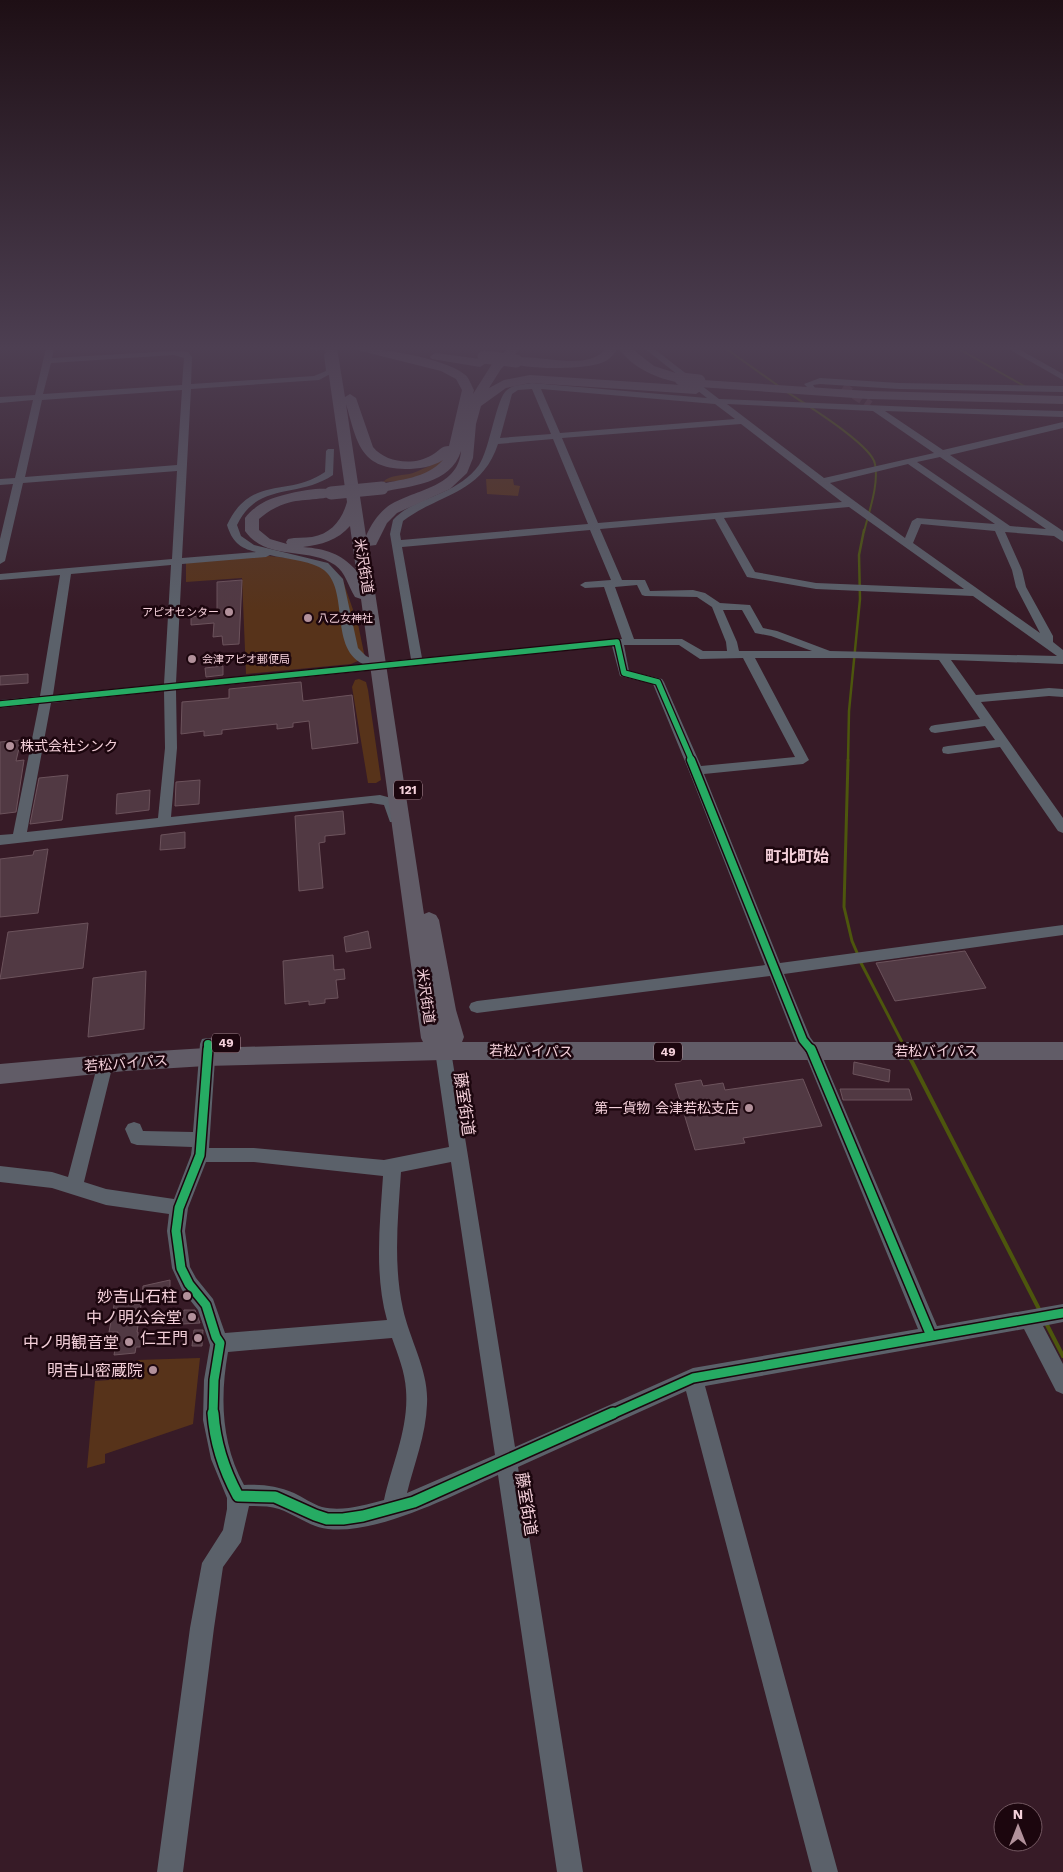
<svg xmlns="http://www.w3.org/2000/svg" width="1063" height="1872" viewBox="0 0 1063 1872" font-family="'Work Sans','Noto Sans JP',sans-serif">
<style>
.green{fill:#57331a}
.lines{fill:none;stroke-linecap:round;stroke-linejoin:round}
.stream-far3{stroke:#4d560d;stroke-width:2}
.stream-far2{stroke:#4d560d;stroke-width:2.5}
.stream-far1{stroke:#4d560d;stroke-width:3}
.stream{stroke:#4d560d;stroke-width:4}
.building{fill:#513943;stroke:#6c535c}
.minor-tunnel{stroke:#533642;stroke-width:9;stroke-dasharray:9 4.5;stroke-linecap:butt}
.minor{fill:#5b616a;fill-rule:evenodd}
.highway{fill:#615c67;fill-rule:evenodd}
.highway-bridge{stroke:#615c67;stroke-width:13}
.cycleway-far3-casing{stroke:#1c060e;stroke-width:8}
.cycleway-far2-casing{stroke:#1c060e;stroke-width:11}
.cycleway-far1-casing{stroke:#1c060e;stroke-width:12}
.cycleway-casing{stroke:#1c060e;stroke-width:14}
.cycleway-far3{stroke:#26ab63;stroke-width:5.5}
.cycleway-far2{stroke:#26ab63;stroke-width:8}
.cycleway-far1{stroke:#26ab63;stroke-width:9}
.cycleway{stroke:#26ab63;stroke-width:11}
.poi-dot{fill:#b2919b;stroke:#1c060e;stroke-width:2}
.labels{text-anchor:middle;stroke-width:5;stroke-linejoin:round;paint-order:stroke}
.far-poi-label{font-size:11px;fill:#f4d0da;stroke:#1c060e;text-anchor:start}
.shield{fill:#1c060e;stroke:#b3939d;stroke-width:1}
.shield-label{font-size:12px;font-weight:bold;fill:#f4d0da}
.street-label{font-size:14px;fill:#f4d0da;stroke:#1c060e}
.poi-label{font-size:14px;fill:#f4d0da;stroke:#1c060e;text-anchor:start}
.quarter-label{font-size:16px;font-weight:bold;fill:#f4d0da;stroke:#1c060e}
.near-street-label{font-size:16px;fill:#f4d0da;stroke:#1c060e}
.near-poi-label{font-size:16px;fill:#f4d0da;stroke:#1c060e;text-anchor:end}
</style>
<rect width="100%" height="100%" fill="#371b27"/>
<path class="green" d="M446,456L448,460L417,480L383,482C390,474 404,476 413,473C425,468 436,464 446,456Z
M486,479H513L514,485L520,486L518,496L487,494Z
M269,556L317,561L343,581L358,624L365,658L351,664L246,674L242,578L186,582V563Z
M359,679L366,682L368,690L381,780L376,783H368L352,687L355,680Z
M200,1358L193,1424L105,1454V1463L87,1468L95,1381L109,1380L112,1367L135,1364L137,1360Z"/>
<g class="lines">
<path class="stream-far3" d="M725,348L780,387
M957,348L1024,386
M787,392C805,404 872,445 875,464C879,485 869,511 864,532"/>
<path class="stream-far2" d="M848,761L849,711L860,599L859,555L864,530"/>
<path class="stream-far1" d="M848,760L844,907L852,941L858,955
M860,961L903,1044"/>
<path class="stream" d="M909,1056L1040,1311
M1046,1323L1063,1356"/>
</g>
<path class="building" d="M242,580L239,644L223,645L222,636L213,637L214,623L191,625V617L217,614V582Z
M223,666V675L206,677L205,668Z
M28,674V683L0,685V676Z
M301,682L303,701L352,695L358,743L312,749L309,721L293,723V727L277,729V724L222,730V734L204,736V731L181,734L182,702L229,698V689Z
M21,740L16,761L24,760L16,812L0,814V742Z
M68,775L62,820L30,824L39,778Z
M200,780L199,804L175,806L176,782Z
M150,790L149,810L116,814L117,794Z
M343,811L345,834L325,836V842L319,843L323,888L299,891L295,816Z
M185,832V848L160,850L161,835Z
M48,849L38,913L0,917V859L33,855L34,851Z
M88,923L83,968L0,979L8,932Z
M368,931L371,948L346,952L344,937Z
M965,951L986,988L895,1001L876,963Z
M333,955L334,970L344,969L345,979L336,980L338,998L325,999V1003L309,1005V1001L285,1004L283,961Z
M146,971L144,1029L88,1037L93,978Z
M854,1062L890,1070L889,1082L853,1074Z
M803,1079L822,1126L743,1138L745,1143L695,1150L675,1084L701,1080L703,1086L723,1083L725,1090Z
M840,1089H909L912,1100H843Z
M170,1280V1295L142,1303V1299L137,1332H138V1337H142L140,1347H136L135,1353L114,1355L118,1332H109L115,1300L142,1298L143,1286Z
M184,1310H195L200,1323L182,1324Z
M194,1330H203L202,1346H192Z"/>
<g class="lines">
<path class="minor-tunnel" d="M843,387L870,405"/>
<path class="minor" d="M46,348H54L52,358L174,351L188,352L192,357L191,384L314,376L326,371L324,354L331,352L334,372L319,380L191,389L182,558L256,552C239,548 232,541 227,525C251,474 287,498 325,472L326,451L328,449H334L333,475C298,499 258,481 237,525L241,536L254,545L328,563L343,579L358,648L366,656L379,662L411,659L390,534L393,520C414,496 456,497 479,465C490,449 496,398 507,390C514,384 523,385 532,383L707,398L644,348H653L719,399L939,408L1063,411V417L885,411L943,450L1063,422V428L950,455L1063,531V542L1054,536L1005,532L1022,570L1026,587L1053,636V642L1063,650V664L951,660L976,695L1049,688L1063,689V697L1049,696L981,702L1063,818V833L1058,831L1000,747L948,754L943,753L942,750L943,747L948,746L995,740L985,726L935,733L931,732L929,729L931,726L935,725L980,719L939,660L848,658H755L809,760L803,764L704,774L780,963L1063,925V935L784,974L810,1037L820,1051L937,1326L1063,1304V1322L1043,1326L1063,1364V1394L1056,1391L1024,1329L705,1386L838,1872H812L686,1391L518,1467L583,1872H557L498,1475C454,1495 377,1535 328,1529C310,1527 296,1515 279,1509C270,1506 259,1506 249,1506L241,1542L223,1567L214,1628L183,1872H157L190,1628L202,1563L223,1530L227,1509V1498L211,1459L203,1420L204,1380L210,1345L198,1310L182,1290L172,1268L167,1231L169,1214L106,1205L52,1188L0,1182V1166L52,1172L68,1177L99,1059L105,1057L111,1059L113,1064L84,1182L106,1189L174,1199L191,1155L192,1147L137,1145L131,1143L125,1129L128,1124L134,1122L140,1124L143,1131L193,1132L200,1044L202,1039L208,1038L214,1039L216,1044L209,1148H254L384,1160L449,1147L435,1051L437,1046L443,1044L449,1046L451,1051L515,1447L693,1368L918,1329L805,1054L795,1040L770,976L477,1013L471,1011L469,1007L471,1003L477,1001L765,965L689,771L653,684L620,676L612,646L176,690L177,748L171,817L380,795L395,799L402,819L400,822H390L384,805L371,803L0,845V835L13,834L39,704L0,708V700L40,696L60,575L0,580V574L172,559L177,471L23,483L5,561L0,564V539L13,484L0,485V479L15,478L33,400L0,403V397L35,395ZM174,355L184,358L182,385L43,394L51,363ZM532,389L551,434L500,438L512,394L518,390ZM541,389L715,404L735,419L560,433ZM182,390L177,465L25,477L42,400ZM727,404L873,411L934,453L824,478ZM741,424L842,502L598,523L562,438ZM553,439L588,524L401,540L400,534L403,521C440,493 481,495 498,444ZM940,457L1046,529L1010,526L917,462ZM908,464L995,524L917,518L912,521L905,538L830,483ZM849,507L964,589L816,583L755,572L724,518ZM715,519L747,577L816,589L973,596L1057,656L830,651L777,631L763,628L750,605L720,603L705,593L693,590L650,591L645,580H622L600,529ZM921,524L995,531L1012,570L1016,587L1040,633L913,543ZM590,530L611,580L585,582L580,585L585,588L604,587L622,639L422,658L402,547ZM270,555C286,559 305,560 319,567C352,583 327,647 363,664L176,683L182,564L266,557ZM171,565L164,684L53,695L71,574ZM637,585L642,595L645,596L697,597L712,607L726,642L727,651H703L682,639H634L615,587ZM723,610H742L755,633L771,636L812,651H739L737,642ZM624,645H679L700,659L743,658L795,757L701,766L664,682L662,679L629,671ZM164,691L165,748L158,818L27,832L51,703ZM206,1162H254L383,1176C380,1223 374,1273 387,1320L225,1333L213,1299L196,1278L190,1267L185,1231L188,1208ZM451,1162L495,1455L407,1493C414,1464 426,1435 427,1404C429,1371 410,1341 403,1309C393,1264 398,1217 401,1172ZM392,1338C398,1355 405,1372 406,1390C409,1428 392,1464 384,1500C364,1505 342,1512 322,1507C312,1504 303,1497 294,1493C277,1486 262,1484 244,1485C221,1443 220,1397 228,1352Z
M309,348H320V349L316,351Z
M1007,348H1017L1063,374V380Z
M820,378L899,383L1063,386V392L899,389L820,384L813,385L815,388L811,391L804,384Z"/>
<path class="highway" d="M325,348H337L345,397L350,394L356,398L373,447C386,463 414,466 432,455C439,451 441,446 449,446L462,390L456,379L441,371L357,350L355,348C381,348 444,358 464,374C469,377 471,385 474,390L473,394L492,364L508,348H521L501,369L489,388L504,380L530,375L696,386L702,390L696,394L530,383L506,388L481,406L476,424L473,458L467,473L450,489L397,513L387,523L376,545L368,546L424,914L429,912L436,915L439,920L456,1010L464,1037L462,1042H1063V1060H443L206,1066L125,1071L0,1084V1064L125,1053L206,1048L423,1042L421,1038L361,599L355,597C348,586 346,573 335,565C307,546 267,562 245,531V518C250,511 258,505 266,501C278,495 330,482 338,493C332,500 302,499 291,502C279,505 268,511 259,519V530L270,539L287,544L286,542L288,539C296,537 304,538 312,537C331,534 342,520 347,502ZM346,404C357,441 359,468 405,469C419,469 432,467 443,460C426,479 400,479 377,485L375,488L377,491L382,492C410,486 451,484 461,451C458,489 412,489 387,507C377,515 371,525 366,536ZM350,526L356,570C340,553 326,549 303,547C321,545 338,540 350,526Z
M606,348H618C613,355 610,360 601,363C587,369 520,371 510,361C522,348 588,376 606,348Z
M618,348H631L654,366L685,376L687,379L681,383C656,378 634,369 618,348Z
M436,353L480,359L486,363L480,367L432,359L430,357L432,355Z
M703,380L868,391L1063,396V404L868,399L699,387L697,384L699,381Z"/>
<path class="highway-bridge" d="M484,357L516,361
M681,379L699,381
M331,493L382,488"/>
<defs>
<path id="cycleway-far3" d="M0,704L617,642L624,673L658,682L692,761"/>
<path id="cycleway-far2" d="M691,760L803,1040L812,1051
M208,1051V1044"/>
<path id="cycleway-far1" d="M208,1049L200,1155L179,1208L176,1231L181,1268L189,1284L206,1305L216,1337L220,1343L214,1380L213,1415
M811,1049L931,1336
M610,1415L693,1378L1063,1313"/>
<path id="cycleway" d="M213,1413C215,1443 224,1470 238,1496L275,1497L315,1515L327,1519H343L363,1516L414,1502L613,1413"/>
</defs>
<use href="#cycleway-far3" class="cycleway-far3-casing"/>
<use href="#cycleway-far2" class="cycleway-far2-casing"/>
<use href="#cycleway-far1" class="cycleway-far1-casing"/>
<use href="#cycleway" class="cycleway-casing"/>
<use href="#cycleway-far3" class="cycleway-far3"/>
<use href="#cycleway-far2" class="cycleway-far2"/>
<use href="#cycleway-far1" class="cycleway-far1"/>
<use href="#cycleway" class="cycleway"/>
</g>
<linearGradient id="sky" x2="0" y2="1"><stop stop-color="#1e0f15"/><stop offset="0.57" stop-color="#4d3f52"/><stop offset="1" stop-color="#4d3f52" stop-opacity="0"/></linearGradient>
<rect width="1063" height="610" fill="url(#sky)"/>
<g class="poi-dot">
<circle cx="229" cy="612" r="5"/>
<circle cx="308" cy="618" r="5"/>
<circle cx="192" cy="659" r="5"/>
<circle cx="10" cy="746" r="5"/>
<circle cx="749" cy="1108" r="5"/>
<circle cx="187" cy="1296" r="5"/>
<circle cx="192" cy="1317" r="5"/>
<circle cx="198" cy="1338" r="5"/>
<circle cx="129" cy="1342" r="5"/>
<circle cx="153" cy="1370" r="5"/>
</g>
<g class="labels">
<g class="far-poi-label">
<text x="219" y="616" text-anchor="end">アピオセンター</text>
<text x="318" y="622">八乙女神社</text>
<text x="202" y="663">会津アピオ郵便局</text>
</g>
<g class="shield">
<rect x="394" y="780.5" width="28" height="19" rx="4"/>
<rect x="212" y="1033.5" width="28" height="19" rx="4"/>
<rect x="654" y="1042.5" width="28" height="19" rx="4"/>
</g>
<g class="shield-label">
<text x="408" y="794">121</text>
<text x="226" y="1047">49</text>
<text x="668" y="1056">49</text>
</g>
<g class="street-label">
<text transform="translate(364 566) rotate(81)" y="5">米沢街道</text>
<text transform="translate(426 996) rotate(82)" y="5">米沢街道</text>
<text transform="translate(531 1051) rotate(1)" y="5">若松バイパス</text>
<text x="936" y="1056">若松バイパス</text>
<text transform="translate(126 1063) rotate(-4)" y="5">若松バイパス</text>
</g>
<g class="poi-label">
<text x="20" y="751">株式会社シンク</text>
<text x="739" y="1113" text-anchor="end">第一貨物 会津若松支店</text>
</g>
<g class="quarter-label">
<text x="797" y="862">町北町始</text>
</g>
<g class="near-street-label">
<text transform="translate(465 1104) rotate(82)" y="6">藤室街道</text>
<text transform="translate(527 1504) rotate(81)" y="6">藤室街道</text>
</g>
<g class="near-poi-label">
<text x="177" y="1302">妙吉山石柱</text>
<text x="182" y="1323">中ノ明公会堂</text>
<text x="188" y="1344">仁王門</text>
<text x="119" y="1348">中ノ明観音堂</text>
<text x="143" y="1376">明吉山密蔵院</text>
</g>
</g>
<g transform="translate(1018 1827)"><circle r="24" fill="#1c060e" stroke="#725760"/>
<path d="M0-4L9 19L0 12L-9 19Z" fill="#b2919b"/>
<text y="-8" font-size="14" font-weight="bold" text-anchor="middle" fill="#f4d0da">N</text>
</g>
</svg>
